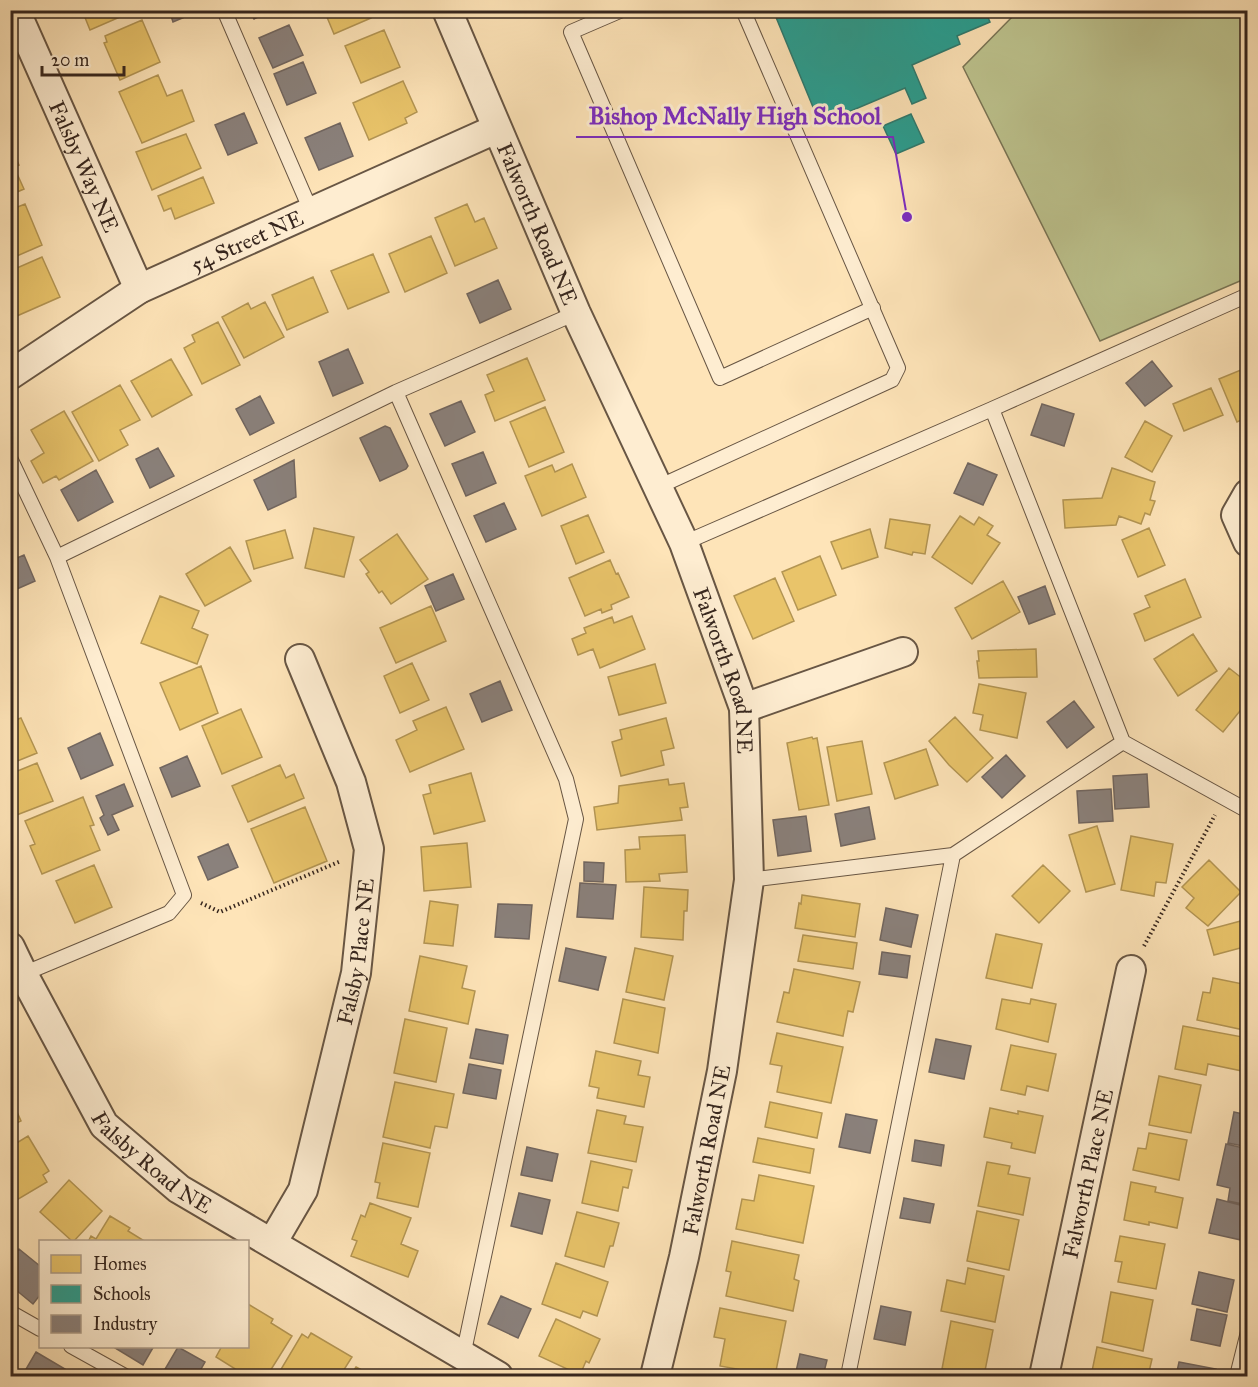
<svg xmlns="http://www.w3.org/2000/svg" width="1258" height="1387" viewBox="0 0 1258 1387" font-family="'IM FELL Great Primer',serif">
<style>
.green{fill:#bec590;stroke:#7a7657;stroke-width:1.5}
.homes{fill:#e9c46a;stroke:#b39553;stroke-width:1.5}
.schools{fill:#2a9d8f;stroke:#2e796d;stroke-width:1.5}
.industry{fill:#8a817c;stroke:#716660;stroke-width:1.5}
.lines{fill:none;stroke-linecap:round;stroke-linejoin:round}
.service-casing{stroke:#685644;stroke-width:16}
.minor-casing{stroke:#685644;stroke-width:32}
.path{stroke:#36261e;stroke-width:4;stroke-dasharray:1.5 3;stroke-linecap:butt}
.service{stroke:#feedd1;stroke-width:14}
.minor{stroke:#feedd1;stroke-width:28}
.labels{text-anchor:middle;stroke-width:6;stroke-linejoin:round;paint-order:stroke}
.street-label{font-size:22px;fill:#36261e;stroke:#feedd1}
.leader{fill:none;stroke:#7b2cbf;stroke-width:2}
.callout-dot{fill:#7b2cbf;stroke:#feedd1;stroke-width:2}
.callout-label{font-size:24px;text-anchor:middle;font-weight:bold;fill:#7b2cbf;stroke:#feedd1;stroke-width:6;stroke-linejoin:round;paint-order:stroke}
</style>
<rect width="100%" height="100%" fill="#fee4b8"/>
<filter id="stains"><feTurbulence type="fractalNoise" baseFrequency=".00333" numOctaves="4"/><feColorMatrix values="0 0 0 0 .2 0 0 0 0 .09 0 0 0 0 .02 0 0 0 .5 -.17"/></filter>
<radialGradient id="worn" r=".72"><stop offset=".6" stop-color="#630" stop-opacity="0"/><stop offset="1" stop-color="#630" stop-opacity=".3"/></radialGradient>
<path class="green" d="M1018,11H1247V278L1100,341L963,67Z"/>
<path class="homes" d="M82,10H128L129,13L90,30Z
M324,10H368L371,18L334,34Z
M142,20L160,62L120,80L104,43L107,42L105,36Z
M384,30L400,67L361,83L345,46Z
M158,75L167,96L182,90L194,121L142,143L119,92Z
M403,81L417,112L405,118L407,123L369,140L353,103Z
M186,134L201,168L152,190L136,152Z
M10,145L19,165L14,167L24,189L10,195Z
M203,177L214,203L175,219L171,208L164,211L158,196Z
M25,204L42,245L10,259V210Z
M467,204L475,222L484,218L497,248L455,266L435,218Z
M431,236L447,273L405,292L389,254Z
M373,254L389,292L348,309L331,271Z
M42,257L60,297L10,319V271Z
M313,277L328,312L287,330L272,295Z
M265,302L284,337L244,358L222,317L248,303L251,309Z
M218,322L240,365L202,384L184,348L195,342L192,335Z
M527,358L545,400L495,421L485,395L494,391L487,375Z
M171,359L192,395L152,417L131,381Z
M1248,367V417L1237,422L1219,379Z
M120,385L140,420L120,430L128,445L99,461L72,412Z
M1211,388L1223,415L1184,431L1173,404Z
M545,407L564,452L529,467L510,422Z
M64,411L93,461L59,480L56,476L43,483L31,461L44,453L31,430Z
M1145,421L1172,436L1152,472L1125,457Z
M572,464L586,497L542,516L525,476L552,465L555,472Z
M1112,468L1155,482L1150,500L1155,501L1150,515L1145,513L1141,524L1119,516L1116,525L1065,528L1063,500L1102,498Z
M588,515L604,552L576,564L561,526Z
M960,516L974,525L979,517L993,526L987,535L1000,543L972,584L932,557Z
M890,519L930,525L925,554L913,552L912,555L885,548Z
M314,528L354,537L344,577L305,568Z
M1149,528L1165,565L1138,577L1122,540Z
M870,529L878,557L842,569L831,542Z
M285,530L293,558L254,569L246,541Z
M397,534L428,579L391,604L382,591L379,593L366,574L369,572L360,560Z
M230,547L251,581L205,606L186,574Z
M820,556L836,595L798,610L782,572Z
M610,560L616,574L618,573L629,597L611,605L612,609L602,613L601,609L585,616L569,578Z
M775,578L794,621L753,639L734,596Z
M1185,579L1201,617L1145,641L1134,614L1150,607L1145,596Z
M1003,581L1020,612L972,639L955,608Z
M160,596L199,611L192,628L208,635L197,664L141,643Z
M431,606L446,641L396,663L380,628Z
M632,616L645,649L600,668L593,649L578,655L572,639L586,633L584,628L612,617L614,623Z
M1193,634L1217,671L1178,696L1154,659Z
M1036,649L1037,677L979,678L977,661H979L978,651Z
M412,663L429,700L400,713L384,676Z
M655,664L666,703L619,715L608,677Z
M201,666L218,713L180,730L160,683Z
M1229,668L1248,683V701L1223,732L1196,710Z
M979,684L1026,693L1017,738L980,730L983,715L973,713Z
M10,697L16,711L10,713Z
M446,707L464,749L410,772L396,740L417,730L413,721Z
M241,709L262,757L222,774L202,726Z
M955,717L993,758L967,782L949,765L929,741Z
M21,718L37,753L10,764V722Z
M666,718L674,748L661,751L664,765L621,776L612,742L622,739L620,730Z
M812,737L813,739L817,738L829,805L799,810L787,743Z
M862,741L872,794L837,801L827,747Z
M926,749L938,785L895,799L884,763Z
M37,763L53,801L14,816L10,808V774Z
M280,765L286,778L294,774L304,798L248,822L232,786Z
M471,773L485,821L434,834L423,795L431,793L429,785Z
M668,779L669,785L684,783L688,807L680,808L682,820L597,830L594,807L618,803L619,786Z
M83,797L94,825L90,826L100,850L42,874L30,846L35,844L25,821Z
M305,807L327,861L274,883L251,829Z
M1097,826L1115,884L1086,892L1069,835Z
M685,835L687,872L659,874L660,881L626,882L625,850L640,849L639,837Z
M1131,836L1173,844L1166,883L1156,882L1154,896L1121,890Z
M467,843L471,887L424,891L421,847Z
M1209,860L1241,892L1208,926L1186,908L1194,898L1182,887Z
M94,865L112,907L75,923L56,881Z
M1043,865L1070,891L1039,923L1012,896Z
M644,887L688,890L687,911H684L683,940L641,937Z
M802,895L860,904L855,937L795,928L799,903L801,904Z
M430,901L458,905L453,946L424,943Z
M1248,919V946L1214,955L1207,930Z
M996,934L1042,944L1032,988L986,978Z
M803,935L857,943L853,969L798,961Z
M635,948L673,956L664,1000L626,992Z
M420,956L467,966L462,988L475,991L468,1024L409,1011Z
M794,969L860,982L853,1012L848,1011L843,1036L777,1022L784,992L789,993Z
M1213,978L1248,985V1012L1244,1030L1197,1020L1203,992L1210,993Z
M623,999L665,1008L658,1053L614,1043Z
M1002,999L1030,1004L1031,999L1056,1004L1048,1042L996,1029Z
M405,1019L447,1028L436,1082L394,1073Z
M1183,1026L1248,1038L1247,1072L1208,1064L1206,1075L1175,1069Z
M777,1033L843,1047L831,1103L777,1092L782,1066L770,1064Z
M1011,1045L1056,1054L1048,1091L1027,1086L1025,1095L1001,1090Z
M596,1051L641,1061L638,1075L650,1077L644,1107L597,1098L599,1088L589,1086Z
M1159,1076L1201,1085L1191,1133L1149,1125Z
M395,1082L454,1094L447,1128L435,1126L430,1148L383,1137Z
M10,1101H12L21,1121L10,1126Z
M770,1102L822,1113L817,1138L765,1127Z
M990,1108L1018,1114V1111L1043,1116L1035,1153L1011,1148L1012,1143L984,1137Z
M597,1110L626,1116L624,1124L643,1127L636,1162L588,1153Z
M1149,1133L1187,1140L1179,1180L1133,1170L1138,1148L1146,1149Z
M28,1136L49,1171L43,1175L47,1182L10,1204V1147Z
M758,1138L814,1149L810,1173L753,1162Z
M383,1143L430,1153L418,1207L377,1198L380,1183L375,1182Z
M591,1161L632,1170L628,1188L623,1187L618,1211L582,1203Z
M987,1162L1010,1166L1008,1174L1030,1178L1023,1215L978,1206Z
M759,1175L814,1186L803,1243L736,1229L742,1199L754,1201Z
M69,1180L102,1211L73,1242L40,1212Z
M1131,1182L1156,1187L1155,1192L1183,1198L1177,1228L1149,1222V1225L1124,1220Z
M370,1203L411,1218L401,1244L418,1251L408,1277L351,1256L357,1241L352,1239L361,1215L365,1217Z
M977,1211L1019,1220L1009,1270L967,1261Z
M577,1212L619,1223L613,1246H610L604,1267L565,1256Z
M110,1216L130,1228L128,1231L146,1242H88L91,1236L96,1239Z
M1120,1236L1165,1244L1156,1289L1118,1282L1122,1262L1115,1261Z
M732,1241L799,1255L794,1279L799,1281L793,1311L726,1296L731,1272L726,1271Z
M556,1263L608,1282L597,1316L583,1311L580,1318L542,1304Z
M968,1268L1004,1276L995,1322L941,1311L947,1280L965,1284Z
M1111,1292L1153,1300L1143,1351L1102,1342Z
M248,1304L273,1319L271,1323L292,1336L267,1376H240L235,1374L237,1370L216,1357L222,1346H248Z
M720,1308L786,1321L775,1376L720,1366L725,1339L714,1337Z
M556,1319L600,1339L589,1363L586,1361L580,1375L539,1356Z
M951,1321L993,1330L984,1376L942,1369Z
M311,1333L352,1357L340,1376H277L302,1334L308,1338Z
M1097,1347L1152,1359L1148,1376H1091Z
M356,1367L373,1376H350Z"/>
<path class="schools" d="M773,10H985L990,22L957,36L960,44L912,65L926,98L912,104L905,88L820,124Z
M911,114L924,142L896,154L883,126Z"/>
<path class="industry" d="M169,10H199V11L173,22Z
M250,10H273L254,19Z
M289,25L303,55L273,68L259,38Z
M303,62L316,93L287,105L274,74Z
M244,113L257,143L228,155L215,125Z
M340,123L353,156L319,170L305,138Z
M498,280L511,309L480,323L467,294Z
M348,349L363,383L333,396L319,362Z
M1152,361L1172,386L1145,406L1126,383Z
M260,396L274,423L250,435L236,409Z
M461,401L475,432L445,446L430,414Z
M1042,404L1074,414L1064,446L1031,435Z
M385,426L390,428L408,466L406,469L380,481L360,438Z
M158,448L174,476L150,488L136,459Z
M483,452L496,483L466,496L452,464Z
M294,460L296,497L268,510L254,480Z
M968,463L997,475L983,505L954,493Z
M96,470L113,502L78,521L61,490Z
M504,503L516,529L486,542L474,516Z
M24,555L35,581L10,592V561Z
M453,574L464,599L436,611L425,586Z
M1045,586L1055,614L1029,624L1018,597Z
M500,681L512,710L482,722L470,694Z
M1074,701L1094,727L1067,748L1047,722Z
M100,733L113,765L81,779L68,748Z
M1006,755L1025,776L1002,798L982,777Z
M187,756L200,786L172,797L160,768Z
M1147,774L1149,807L1115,809L1113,776Z
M124,784L133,806L112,815L119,830L108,835L100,818L104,815L96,796Z
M1111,789L1113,821L1079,823L1077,791Z
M869,807L875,839L841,846L835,814Z
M806,816L811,851L778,856L773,820Z
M228,844L238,867L208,880L198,857Z
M584,862L604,863L603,882L584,881Z
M580,883L616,885L613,919L577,917Z
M498,904L532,905L529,939L495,937Z
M886,908L918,915L911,947L880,940Z
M566,948L606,957L598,990L559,981Z
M882,952L910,956L907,978L879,974Z
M476,1029L508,1035L503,1064L470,1058Z
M936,1039L971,1046L964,1079L929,1072Z
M469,1064L501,1070L496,1099L463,1093Z
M1234,1112L1248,1115V1147L1228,1143Z
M846,1114L877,1120L870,1153L839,1147Z
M915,1140L944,1145L941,1166L912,1161Z
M1226,1144L1248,1149V1191H1245L1243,1204L1228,1201L1230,1188L1217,1185Z
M527,1147L558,1154L552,1181L521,1175Z
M519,1193L550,1200L542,1234L511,1226Z
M904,1198L934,1204L930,1223L900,1218Z
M1217,1199L1248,1207L1241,1240L1209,1233Z
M19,1249L40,1266V1295L33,1304L10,1285V1260Z
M1199,1272L1234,1280L1227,1312L1192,1304Z
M501,1296L531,1309L518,1338L488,1324Z
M881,1306L911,1312L905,1345L874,1339Z
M1197,1309L1227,1315L1220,1346L1191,1340Z
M10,1342L16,1347L10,1355Z
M116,1346H154L143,1365L115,1348Z
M178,1347L205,1362L197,1376H161Z
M36,1352L65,1369L61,1376H22Z
M800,1354L827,1360L823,1376H795Z
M1179,1362L1216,1369L1215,1376H1176Z
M69,1371L78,1376H65Z
M867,1371L897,1376H866Z"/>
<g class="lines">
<defs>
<path id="service" d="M224,10L311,211
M622,10L571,32L720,378L873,308
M396,392L576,313
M10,458L57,557L396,392L566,779L576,819L463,1356
M658,487L892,380L898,368L743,10
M684,543L992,409
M1123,742L1248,811
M749,880L953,855
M23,974L169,913L184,895L57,557
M10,1312L40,1329
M71,1346L125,1376
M848,1376L953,855L1123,742L992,409L1248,295
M1237,1376L1248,1332"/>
<g id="minor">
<path id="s1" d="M15,10L139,289"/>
<path id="s2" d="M447,10L576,313L684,543L744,708L749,880L722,1071L684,1257L655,1376"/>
<path id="s3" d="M10,375L139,289L496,129"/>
<path d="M1248,494L1236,515L1248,542"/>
<path d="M744,708L903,652"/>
<path id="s4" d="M10,947L23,974L104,1125L179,1189L498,1376"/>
<path id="s5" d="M272,1243L303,1190L356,973L369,849L351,782L300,659"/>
<path id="s6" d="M1044,1376L1131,970"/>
</g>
</defs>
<use href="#service" class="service-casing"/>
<use href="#minor" class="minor-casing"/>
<path class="path" d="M201,903L220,912L341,861
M1144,946L1215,815"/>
<use href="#service" class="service"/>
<use href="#minor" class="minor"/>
</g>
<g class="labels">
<g class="street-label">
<text dy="8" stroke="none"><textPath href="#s1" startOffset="171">Falsby Way NE</textPath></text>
<text dy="8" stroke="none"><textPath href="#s2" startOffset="232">Falworth Road NE</textPath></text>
<text dy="8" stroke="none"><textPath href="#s3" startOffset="273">54 Street NE</textPath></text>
<text dy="8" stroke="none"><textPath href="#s2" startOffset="718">Falworth Road NE</textPath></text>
<text dy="8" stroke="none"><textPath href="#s5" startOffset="306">Falsby Place NE</textPath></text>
<text transform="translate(706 1150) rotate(-79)" y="8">Falworth Road NE</text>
<text dy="8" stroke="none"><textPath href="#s4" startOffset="262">Falsby Road NE</textPath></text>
<text dy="8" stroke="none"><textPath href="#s6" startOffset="207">Falworth Place NE</textPath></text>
</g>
</g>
<path class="leader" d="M907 217L893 137H576"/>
<circle class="callout-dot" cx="907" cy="217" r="6"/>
<g class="callout-label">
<text x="735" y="124">Bishop McNally High School</text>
</g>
<rect width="1258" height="1387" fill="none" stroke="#fee4b8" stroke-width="36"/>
<rect x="12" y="12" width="1234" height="1363" fill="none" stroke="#36261e" stroke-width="3"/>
<rect x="18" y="18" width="1222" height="1351" fill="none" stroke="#36261e" stroke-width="1.5"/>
<rect x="39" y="1240" width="210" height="108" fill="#feedd1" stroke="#ae9d89" stroke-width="1.5"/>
<rect x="51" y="1255" width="30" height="18" fill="#e9c46a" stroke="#ae9d89" stroke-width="1.5"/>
<text x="93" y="1270" font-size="18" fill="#36261e">Homes</text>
<rect x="51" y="1285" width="30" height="18" fill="#2a9d8f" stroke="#ae9d89" stroke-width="1.5"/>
<text x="93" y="1300" font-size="18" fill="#36261e">Schools</text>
<rect x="51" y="1315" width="30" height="18" fill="#8a817c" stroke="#ae9d89" stroke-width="1.5"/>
<text x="93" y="1330" font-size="18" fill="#36261e">Industry</text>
<path d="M42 66v9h82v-9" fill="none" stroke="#36261e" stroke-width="3"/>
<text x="51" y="66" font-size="18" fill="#36261e" stroke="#feedd1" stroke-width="4.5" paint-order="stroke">20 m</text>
<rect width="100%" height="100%" filter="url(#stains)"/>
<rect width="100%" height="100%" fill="url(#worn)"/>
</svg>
